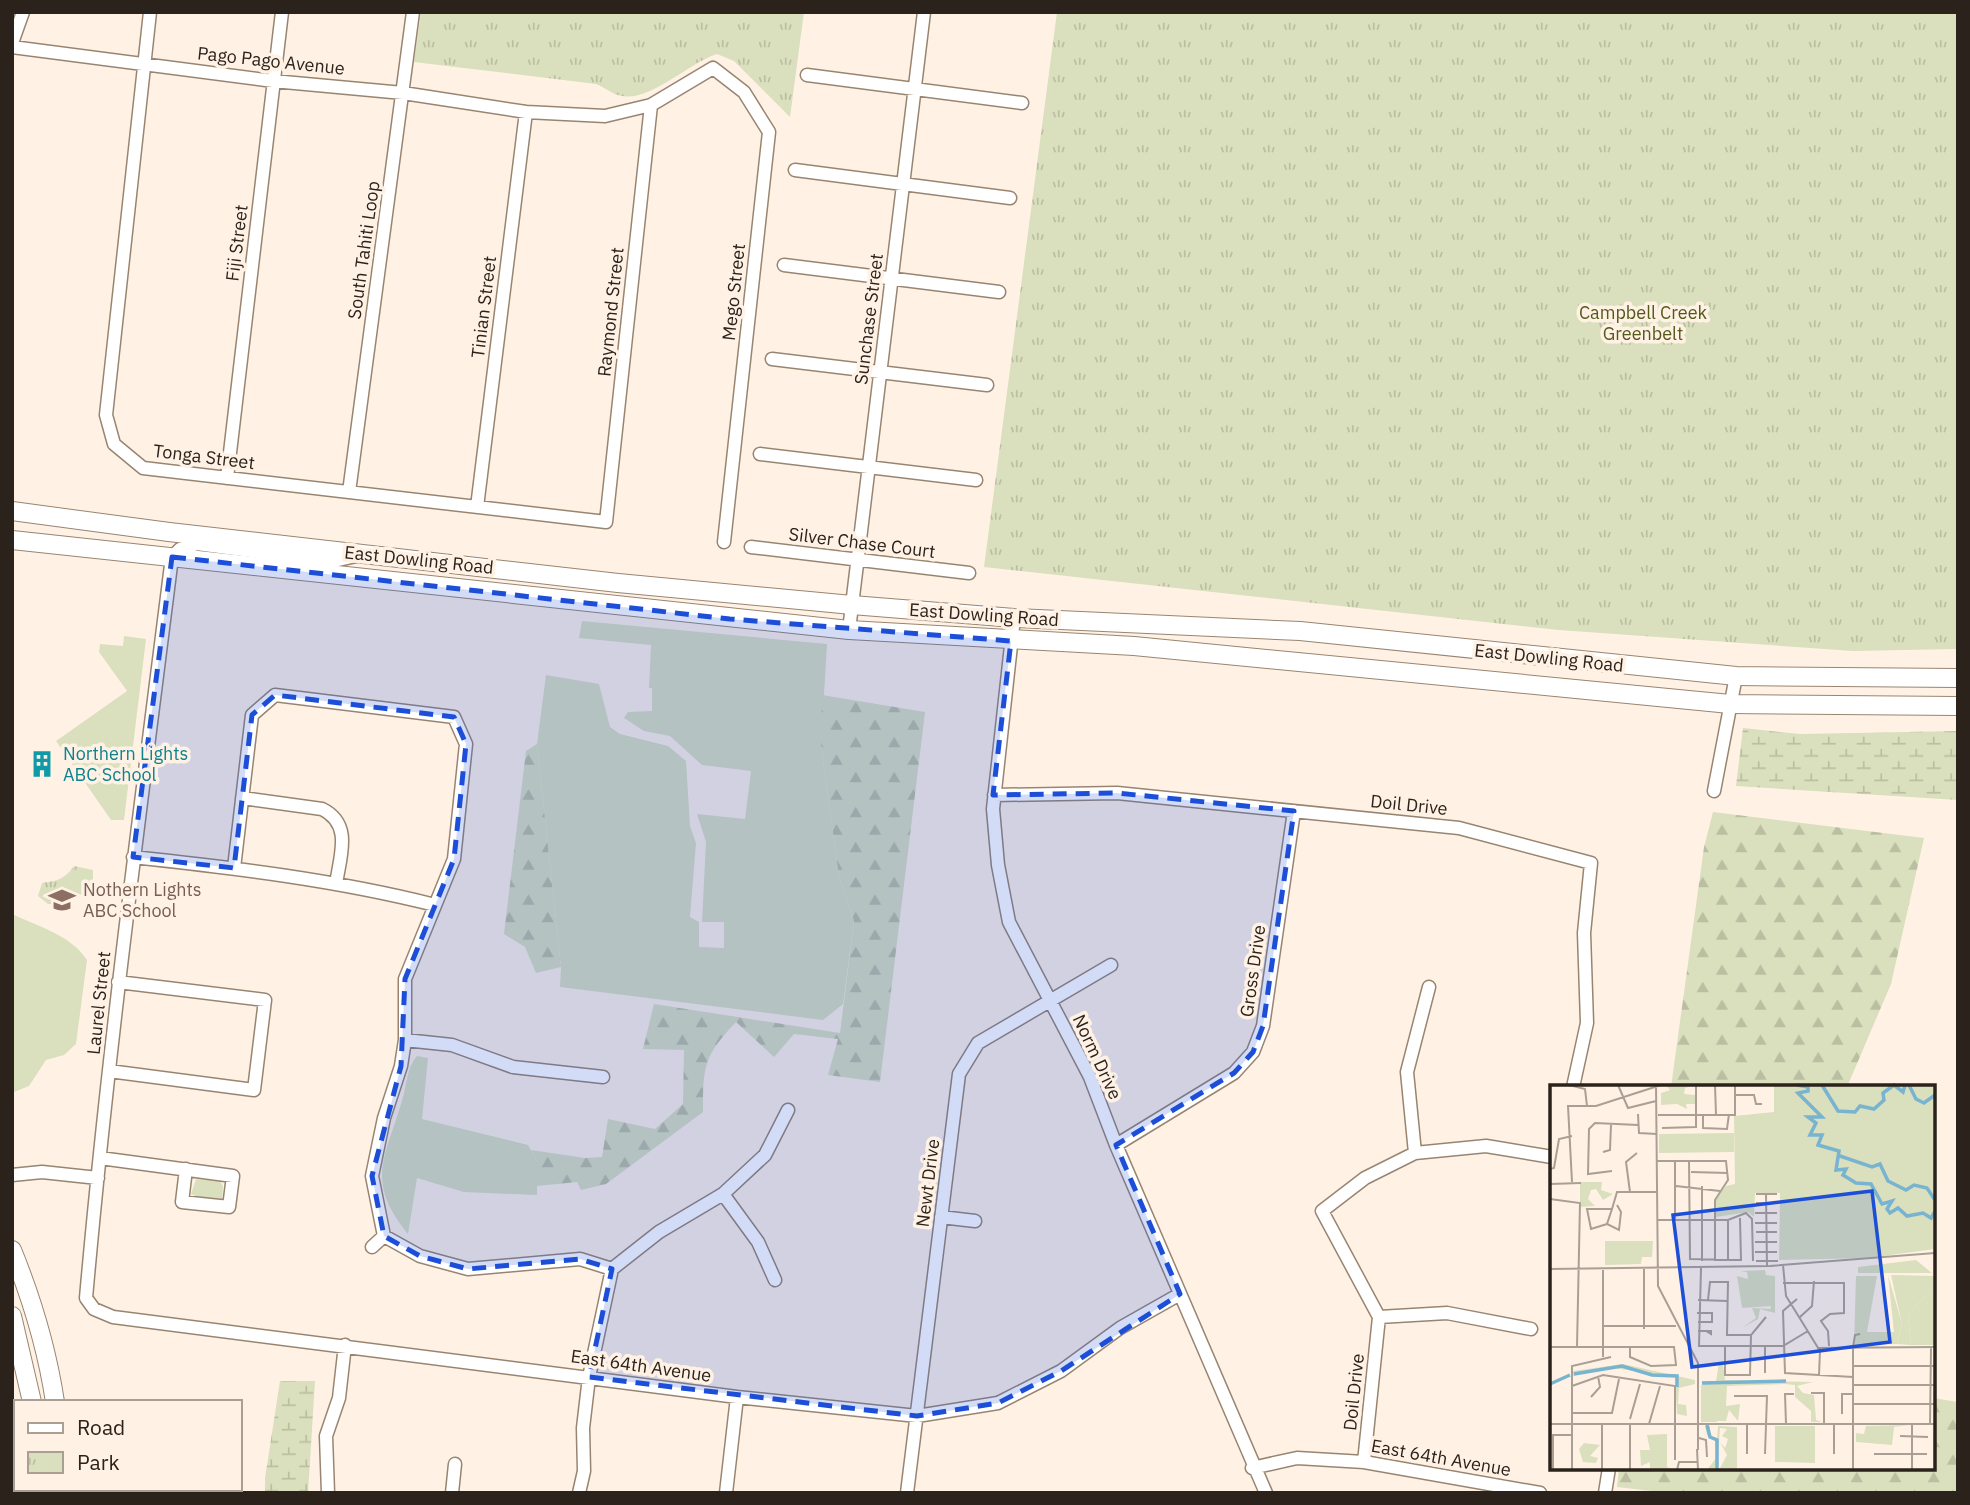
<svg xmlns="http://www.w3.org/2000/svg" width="1970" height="1505" viewBox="0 0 1970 1505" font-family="'IBM Plex Sans',sans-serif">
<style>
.green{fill:#dadfbd}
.forest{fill:url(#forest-firs)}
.wetland{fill:url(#wetland-marsh)}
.park{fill:url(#park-tufts)}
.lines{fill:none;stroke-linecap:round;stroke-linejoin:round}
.minor-casing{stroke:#988571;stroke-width:15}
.secondary-casing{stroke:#988571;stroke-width:20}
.minor{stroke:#fff;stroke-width:12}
.secondary{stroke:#fff;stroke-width:18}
.marked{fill:#1d4ed8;fill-opacity:0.2;stroke:#1d4ed8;stroke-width:5;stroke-dasharray:14 9;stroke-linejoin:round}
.labels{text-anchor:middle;stroke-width:7;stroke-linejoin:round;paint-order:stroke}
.street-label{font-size:18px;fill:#2b231b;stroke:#fff2e5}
.park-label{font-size:18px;fill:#53581b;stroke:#fff2e5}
.culture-label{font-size:18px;fill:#0d838f;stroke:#fff2e5;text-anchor:start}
.education-label{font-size:18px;fill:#785e54;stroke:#fff2e5;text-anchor:start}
.inset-river{fill:none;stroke:#78b4d0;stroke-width:3.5}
.inset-road{fill:none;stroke:#aa9f94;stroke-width:2}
.view{fill:#1d4ed8;fill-opacity:0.15;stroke:#1d4ed8;stroke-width:3.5}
.inset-edge{fill:none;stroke:#2b231b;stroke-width:3.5}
</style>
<defs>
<pattern id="forest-firs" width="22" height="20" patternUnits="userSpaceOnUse" patternTransform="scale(1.75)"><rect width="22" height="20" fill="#dadfbd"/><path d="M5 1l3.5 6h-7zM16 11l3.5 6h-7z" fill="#bbbfa2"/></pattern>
<pattern id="wetland-marsh" width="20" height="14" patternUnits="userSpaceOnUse" patternTransform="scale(1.75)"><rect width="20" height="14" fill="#dadfbd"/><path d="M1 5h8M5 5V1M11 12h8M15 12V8" fill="none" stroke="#bbbfa2"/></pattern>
<pattern id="park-tufts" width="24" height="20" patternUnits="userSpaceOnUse" patternTransform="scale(1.75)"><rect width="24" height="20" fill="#dadfbd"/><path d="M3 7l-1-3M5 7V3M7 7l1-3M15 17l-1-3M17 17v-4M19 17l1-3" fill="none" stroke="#bbbfa2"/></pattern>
</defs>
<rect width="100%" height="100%" fill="#fff2e5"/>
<path class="green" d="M582,621L827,644L821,745L839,877L854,921L843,1004L823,1020L560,987L561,967L537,744L546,675L599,684L610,727L620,734L668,746L686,761L690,826L696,843L690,917L699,922V947L724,948V922H702L706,842L697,814L745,819L751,771L702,765L670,736L644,731L624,718L628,712L652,711V688H649L651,645L579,638Z
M124,636L146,639L124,820H111L56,741L127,691L99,652L100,644L123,646Z
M12,914C38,926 72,936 87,960L76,1044L64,1055L46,1060L29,1086L14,1092Z
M417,1056L428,1058L422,1119L528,1145L537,1162V1195L464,1192L417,1178L408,1234C363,1179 387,1156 403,1097C407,1083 407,1067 417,1056Z
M196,1179L220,1181L223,1186L222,1199L206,1201L191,1194Z"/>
<path class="forest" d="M822,695L925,712L880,1082L828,1075L838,1039L794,1034L774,1057L736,1022C704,1056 703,1065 703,1112L606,1184L581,1190L577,1182L537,1186V1162L531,1150L585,1158L602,1157L608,1119L655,1129L683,1104L684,1050L643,1049L654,1004L840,1033L854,921L839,877L821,745Z
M537,744L561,967L536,973L525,947L504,934L526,751Z
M1713,812L1924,838L1891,984L1847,1087H1671L1704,847Z
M1933,1398L1958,1402V1493H1669L1617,1487L1619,1468H1933Z"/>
<path class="wetland" d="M1743,728L1800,734L1958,731V800L1736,786Z
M280,1381H315L308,1493H265V1478Z"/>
<path class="park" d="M421,12H804L790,117L734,61L717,54C690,62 650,102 622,96C613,95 604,87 596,84L414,62Z
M1057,12H1958V649L1853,651L1559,630L984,567Z
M74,866L93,870V884C79,898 69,904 48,904L38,896L42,883C57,881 65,879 74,866Z"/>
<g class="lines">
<defs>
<path id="minor" d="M150,12L106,415L114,444L143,468L606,522L651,105
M12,43L23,12
M12,47L273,81L403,93L526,112L605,116L651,105L713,68L744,92L769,132L724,542
M807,75L1022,103
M795,170L1010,198
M784,265L999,292
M772,359L987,385
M760,454L976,480
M227,478L282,12
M349,492L413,12
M477,507L526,112
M751,547L969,573
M356,556L334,561L318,560L197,544L180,549L172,557C141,804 108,1050 86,1298L94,1309L113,1317L737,1397L917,1416L998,1403L1061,1371L1120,1328L1180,1294
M1014,618L993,809L998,865L1009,922L1090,1077L1116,1145L1266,1493
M849,630L924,12
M1714,791L1736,676
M994,795L1117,793L1459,828L1591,863L1584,933L1587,1023L1573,1087
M242,798L322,809C353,824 340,856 336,884
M133,857C235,868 336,880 435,905
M234,868L252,715L275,695L454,717L466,744L454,859L405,979V1040L401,1066L384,1118L372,1176L384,1236L420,1256L468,1269L580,1259L612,1269
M405,1040L452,1045L513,1067L603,1077
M109,1071L254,1090L265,1000L118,982
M1116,1145L1234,1073L1253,1052L1263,1026L1294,811
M1415,1153L1407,1072L1429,987
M100,1158L233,1176L229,1207L182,1202L186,1169
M12,1175L42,1172L98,1178
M723,1194L758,1242L775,1280
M941,1217L975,1221
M372,1247L384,1236
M1379,1317L1447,1313L1531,1329
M1364,1462L1379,1317L1322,1211L1365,1178L1415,1153L1486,1146L1552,1157
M1252,1468L1297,1458L1364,1462L1540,1493
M328,1493L326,1436L339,1398L345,1345
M452,1493L455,1464
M579,1493L584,1471L583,1428L589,1377L612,1269L659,1232L723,1194L765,1155L788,1110
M726,1493L737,1397
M907,1493L959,1074L978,1043L1111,965
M1605,1493L1609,1468"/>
<path id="secondary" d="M12,511L169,532L618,583L852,605L1014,618L1300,631L1736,676L1958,678
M12,540L849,630L1134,646L1730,704L1958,706
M12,1250C32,1299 47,1349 55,1402
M12,1316L32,1402
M64,1489V1493
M42,1493V1489"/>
</defs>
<use href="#minor" class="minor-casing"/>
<use href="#secondary" class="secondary-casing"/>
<use href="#minor" class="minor"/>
<use href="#secondary" class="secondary"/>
</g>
<path class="marked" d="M172,557L730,619L1011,641L993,795L1117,793L1294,811L1263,1026L1253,1052L1234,1073L1116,1145L1180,1294L1061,1371L998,1403L917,1416L589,1377L612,1269L580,1259L468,1269L420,1256L384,1236L372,1176L401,1066L405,979L454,859L466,744L454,717L275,695L252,715L234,868L133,857Z"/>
<defs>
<symbol id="building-bare" viewBox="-9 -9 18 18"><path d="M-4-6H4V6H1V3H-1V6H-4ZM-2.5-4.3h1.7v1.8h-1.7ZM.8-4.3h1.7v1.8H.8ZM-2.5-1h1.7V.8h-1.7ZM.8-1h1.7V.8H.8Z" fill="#0f9aa8" stroke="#fff2e5" stroke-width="2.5" paint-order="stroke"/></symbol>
<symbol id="school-bare" viewBox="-9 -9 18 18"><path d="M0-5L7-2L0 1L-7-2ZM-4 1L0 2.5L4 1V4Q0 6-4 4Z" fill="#8d6e63" stroke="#fff2e5" stroke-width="2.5" paint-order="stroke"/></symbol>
</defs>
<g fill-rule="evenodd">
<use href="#building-bare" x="23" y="745" width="38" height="38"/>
<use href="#school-bare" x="43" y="881" width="38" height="38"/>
</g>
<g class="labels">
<g class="street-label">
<text transform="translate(271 61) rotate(6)" y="6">Pago Pago Avenue</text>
<text transform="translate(237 243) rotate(-83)" y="6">Fiji Street</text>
<text transform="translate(364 250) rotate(-82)" y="6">South Tahiti Loop</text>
<text transform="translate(734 292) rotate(-84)" y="6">Mego Street</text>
<text transform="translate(484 307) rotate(-83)" y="6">Tinian Street</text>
<text transform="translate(611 312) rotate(-84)" y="6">Raymond Street</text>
<text transform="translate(869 319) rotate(-83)" y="6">Sunchase Street</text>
<text transform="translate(204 457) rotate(7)" y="6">Tonga Street</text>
<text transform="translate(862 543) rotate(7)" y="6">Silver Chase Court</text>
<text transform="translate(419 560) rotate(6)" y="6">East Dowling Road</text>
<text transform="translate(984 615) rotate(4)" y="6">East Dowling Road</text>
<text transform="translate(1549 658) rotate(6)" y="6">East Dowling Road</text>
<text transform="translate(1409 805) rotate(6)" y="6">Doil Drive</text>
<text transform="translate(1253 971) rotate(-82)" y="6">Gross Drive</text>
<text transform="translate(99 1003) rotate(-84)" y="6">Laurel Street</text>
<text transform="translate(1097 1057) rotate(65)" y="6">Norm Drive</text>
<text transform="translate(928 1183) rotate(-83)" y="6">Newt Drive</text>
<text transform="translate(641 1366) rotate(8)" y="6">East 64th Avenue</text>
<text transform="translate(1354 1392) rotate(-84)" y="6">Doil Drive</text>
<text transform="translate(1441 1458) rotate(10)" y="6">East 64th Avenue</text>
</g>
<g class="park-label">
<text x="1643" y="319">Campbell Creek<tspan x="1643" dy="21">Greenbelt</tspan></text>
</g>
<g class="culture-label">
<text x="63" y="760">Northern Lights<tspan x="63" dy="21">ABC School</tspan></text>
</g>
<g class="education-label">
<text x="83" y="896">Nothern Lights<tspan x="83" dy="21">ABC School</tspan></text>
</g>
</g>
<g transform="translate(1550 1085)">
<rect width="385" height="385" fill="#fff2e5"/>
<path d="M184,48V67L109,68V49ZM215,185L221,221L192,223L187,191L198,194L197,187L190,186Z" fill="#dadfbd"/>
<path d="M116,0H144L135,3L134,9L145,10V19H136L137,24L127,19L111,20V8L120,5ZM30,97H52L51,105L63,109L53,115L46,104L41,105L38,114L45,121L30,122ZM55,156H103L102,172H92L91,179L55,180ZM215,190L225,191V228L210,224L208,234L192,243L206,233L202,223L221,224ZM338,190L352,239L347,259L304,260L306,191H327L317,247H344ZM385,201V260H361L358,230ZM169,278L173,279L175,295L263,297L247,301L253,308L264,310L266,335L272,337H261V326L245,312V300L235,299L177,301L176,321L190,319L188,336L179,325L176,336H152V296H166ZM73,279L145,295V299L129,303L128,319L136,320L137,331L127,329L125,292L56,282L23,291V286ZM359,340L344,342L342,360L306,357V348L314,349L316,341ZM155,341H160V351L167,354L168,341L187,342V385H169L177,370L170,357L175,363L178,354L172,351L177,344L170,343L167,385H157L166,373L165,356L157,350ZM225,341H265V378L225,377ZM117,349V382L124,385H100V377L91,381L90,365H100L97,350ZM34,358L50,360L40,371L48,373L46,378L33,377L29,364Z" fill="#dadfbd"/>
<path d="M366,175L382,188H308V182ZM341,190L385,191V201L358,230L361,260L347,259L352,239Z" fill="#dadfbd"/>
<path d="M224,0H385V164L318,173L229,175L230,108H205L204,132L198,127L166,132V114L176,101L185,99L184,31L224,27ZM151,300H168L167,337H151Z" fill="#dadfbd"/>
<path class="inset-river" d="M247,0L258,2V6L248,8L272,32H258L266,38L260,50H272L268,60L289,66L286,85L296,84L293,90L306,98L321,99L332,119L342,116L337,124L340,128L348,123L357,131L373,128L381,133L385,126M272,0L288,26L305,27L310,21L324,24L334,15L333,8L344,0L353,7L355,0M359,0L366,14L374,18L385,10M287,70L322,82L330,79L338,96L356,105L364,100L377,103L385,115M24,289L72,281L102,290L127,291V302M152,298L236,296M0,299L20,290M157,340L160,352L167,355V385"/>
<path class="inset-road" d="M19,0L35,4L37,21M68,0L78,23L106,16M106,0L108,201L148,278V365M165,0L166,30M185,10H204L206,19H212M88,29L89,48L107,49M108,30H185V0M153,30V43L177,44L179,29M112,43L146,42V0M53,67L60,65L61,40M139,75L140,174L191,175L190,133M107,76H176L178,95L165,115V176M0,84L4,83L9,54L22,51M62,86L38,89L39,44L45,38L88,40M141,87L178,88M22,97L18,21H46L111,0M0,99L31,98M126,101L170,106M152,101V176M80,107L76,77L87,68M206,109H227M216,109L217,182M0,114L30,118L27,262M206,118H228M62,124L57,139L69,145L71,127L67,120M205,128H227M108,135H178L196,128L202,134L203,176M125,135V76M205,138H227M57,139L41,144L37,124H62L67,107H107M206,147H227M205,157H227M205,167H227M178,175V135M206,176H228M233,180L236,211L270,266L269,290M53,183V272M151,183L149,261H233L258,246M0,184L220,181L385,168M233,198H294V228L280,229L271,236L278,246L279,261M247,214L233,226L235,288L303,292M148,215L178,216M158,215L160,197H178L177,250H201M147,228H162V237H148M250,232L262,221L264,196M53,241H126M94,244V183M148,246H161V249L156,246M175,261V290H200L201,250L216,232M0,262H124L126,280L101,281L80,272V262M215,262V288M267,263L385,262M303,281H385M303,300H385M22,301L53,290L125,301V375M261,308H274V339M184,311H217L215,369M41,312L50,302L48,291M303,319H385M22,328H62L69,294M292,329V309H303M80,334L90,299M0,339H385M52,339V385M80,339V385M99,339L110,301M197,339V369M236,339L235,309H244M362,339V385M380,339L381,262M350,351L378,352M149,353L156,355L157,372M147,364L148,385M284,369V339M324,369H377M3,385V350H22M22,385V281L61,272M127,385L129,377H147M303,385V262L305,250L310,249"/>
<path class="view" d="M322,106L340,257L142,282L123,130Z"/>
<rect width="385" height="385" class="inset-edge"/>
</g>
<rect width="1970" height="1505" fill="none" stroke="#2b231b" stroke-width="28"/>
<rect x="14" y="1400" width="228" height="91" fill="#fff2e5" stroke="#aa9f94" stroke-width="2"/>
<rect x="28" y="1423" width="35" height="10" fill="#ffffff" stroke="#aa9f94" stroke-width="2"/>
<text x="77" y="1435" font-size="21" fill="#2b231b">Road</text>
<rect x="28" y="1452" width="35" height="21" fill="url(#park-tufts)" stroke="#aa9f94" stroke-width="2"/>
<text x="77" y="1470" font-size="21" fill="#2b231b">Park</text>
</svg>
